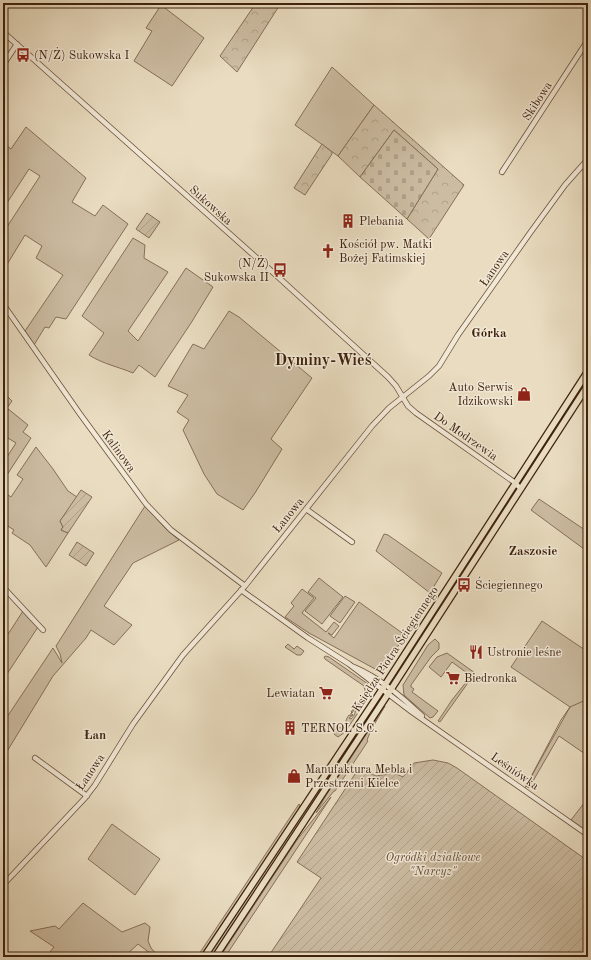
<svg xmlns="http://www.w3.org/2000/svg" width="591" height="960" viewBox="0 0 591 960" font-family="'Old Standard TT',serif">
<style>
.green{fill:#ccbca2;stroke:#866f58}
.forest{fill:url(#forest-crowns);stroke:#866f58}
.cemetery{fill:url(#cemetery-stones);stroke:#866f58}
.garden{fill:url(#garden-furrows);stroke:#866f58}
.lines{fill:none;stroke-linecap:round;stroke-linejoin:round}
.stream{stroke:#826c54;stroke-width:1}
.minor-casing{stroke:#6a503a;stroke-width:6}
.major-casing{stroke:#3f220d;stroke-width:8}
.minor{stroke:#f1e8d6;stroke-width:4.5}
.major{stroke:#e9dcc0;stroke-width:5.5}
.labels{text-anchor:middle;stroke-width:3;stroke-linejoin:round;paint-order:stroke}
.poi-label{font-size:12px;fill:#3f220d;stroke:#f1e8d6;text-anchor:start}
.street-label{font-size:12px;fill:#3f220d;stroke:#f1e8d6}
.park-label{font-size:12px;font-style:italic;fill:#624832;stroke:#f1e8d6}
.neighbourhood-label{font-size:13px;font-weight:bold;fill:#3f220d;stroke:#f1e8d6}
.district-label{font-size:16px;font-weight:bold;fill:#3f220d;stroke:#f1e8d6}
</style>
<defs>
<pattern id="forest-crowns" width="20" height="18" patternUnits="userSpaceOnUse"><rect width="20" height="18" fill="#ccbca2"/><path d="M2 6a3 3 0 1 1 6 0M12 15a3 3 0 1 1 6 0" fill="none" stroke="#b0a18a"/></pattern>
<pattern id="cemetery-stones" width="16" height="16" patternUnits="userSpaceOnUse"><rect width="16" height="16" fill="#ccbca2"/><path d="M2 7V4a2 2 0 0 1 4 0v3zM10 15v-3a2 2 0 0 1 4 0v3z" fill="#b0a18a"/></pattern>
<pattern id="garden-furrows" width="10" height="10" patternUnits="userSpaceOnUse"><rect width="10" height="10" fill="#ccbca2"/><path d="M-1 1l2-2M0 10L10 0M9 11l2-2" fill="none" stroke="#b0a18a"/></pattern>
</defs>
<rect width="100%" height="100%" fill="#e9dcc0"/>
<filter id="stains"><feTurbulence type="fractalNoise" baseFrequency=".005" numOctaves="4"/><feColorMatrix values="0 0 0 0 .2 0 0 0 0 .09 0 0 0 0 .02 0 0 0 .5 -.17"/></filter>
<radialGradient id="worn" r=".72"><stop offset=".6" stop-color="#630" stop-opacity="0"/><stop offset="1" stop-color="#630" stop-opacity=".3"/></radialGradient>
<path class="green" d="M161,5L204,38L172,86L134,61L152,31L146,28Z
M332,67L374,105L338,156L295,125Z
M26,127L86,178L72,202L95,216L103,205L128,224L66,319L56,317L49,328L45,327L34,345L25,331L63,275L36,258L42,246L25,235L3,271V233L40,176L29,169L3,209V143L11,149Z
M133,238L145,245L144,258L168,272L128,331L138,341L186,268L213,287L191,323L155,377L139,365L133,373C119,367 103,364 89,355L104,333L82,316Z
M229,311L239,317L312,378L271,439L282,449L255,493L243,510L217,494L204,474L183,430L189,420L177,412L188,395L168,386L193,344L204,349Z
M3,392L12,401L7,408L28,425L23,432L31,438L3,481V463L16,443L3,435Z
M36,447L53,469L68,491L77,497L60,521L63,527L61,530L68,533L46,567L30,545L12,533L14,530L3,523V497L5,493L11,497L23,479L17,475Z
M539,499L588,532V552L531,510Z
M145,506L166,529L179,540L133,563L104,606L132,625L114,645L91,630L86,638L53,676L3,758V723L53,648L62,663L60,654L56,646Z
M384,534L388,535L442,573L430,593L376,551Z
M319,578L343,597L322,624L305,611L316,598L308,592Z
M302,589L314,598L302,613L326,632L334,622L339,626L332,635L328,633L334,638L359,602L405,635L382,672L377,670L309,633L285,617L294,606L291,603Z
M345,596L355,602L340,623L330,616Z
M23,611L38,627L3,680V642Z
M542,621L588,652V756L559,736L529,788L526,786L570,707L511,667Z
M435,639L439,643V649L431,657L411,685V687L414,689L412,692L438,711L433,717L430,718L404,695L403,685L428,645Z
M288,644L294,649L297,646L304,651L301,655H297L285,647Z
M447,653L475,673L440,722L438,721L452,700L471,676L452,662L441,677L429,667L437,657Z
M326,656L329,657L368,684L370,695L369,696L365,697L368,698L345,732L338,737L334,734V730L339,727L345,730L347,726C345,722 346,719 349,715L351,716V713L353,715L349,718L351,719C355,715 355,713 356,707L352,713L351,712L357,704H360V700L359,701L363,695L364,696H366L364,694L365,690L364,686L325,659L324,657Z
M378,701L346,750L336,769L212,957H207Z
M385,706L371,730L367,740L368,741L335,791H334L316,813L325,797Z
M331,797L225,957H220L297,840Z
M588,798V832L571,820Z
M299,804L300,805L298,810L200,957H197Z
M112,824L160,859L135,895L88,859Z
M83,903L122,932L145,923L150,927L148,941L151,948L159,957H155L138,944L124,957H46L54,947L30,931L55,926L59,929Z"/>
<path class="forest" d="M256,3H281L237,72L220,56Z
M374,105L464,185L429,239L407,219L438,169L394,130L360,177L338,156Z
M322,144L332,152V154L305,195L294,188Z"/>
<path class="cemetery" d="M394,130L438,169L407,219L360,177Z"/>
<path class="garden" d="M147,213L160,222L149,238L136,229Z
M81,490L92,497L68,533L61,530L63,527L60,521Z
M77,542L94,553L86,566L69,555Z
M433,760L448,763L457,768L588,861V957H268L321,878L297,862L359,768L376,776L394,773L403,777L414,763Z"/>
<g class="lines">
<path class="stream" d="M525,788L561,720L570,707L588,699"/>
<defs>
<path id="minor" d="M3,32L277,276L388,377L396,386L408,406L416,413L514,482L521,489
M3,65L17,44
M502,172L588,40
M3,304L80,414L146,504L171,530L245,586
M306,509L352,542
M3,587L43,630
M241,590L308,638L349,664L412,712L588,835
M354,667C380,678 402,697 422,716
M35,758L87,796
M3,885L85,798L95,785L133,724L183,655L245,586L372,426L389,408L429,376L439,366L458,335L530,233L565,185L588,159"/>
<path id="major" d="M204,957L385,685L588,371
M215,957L388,694L588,385"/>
</defs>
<use href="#minor" class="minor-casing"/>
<use href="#major" class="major-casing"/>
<use href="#minor" class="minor"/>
<use href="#major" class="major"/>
</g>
<defs>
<symbol id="bus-bare" viewBox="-9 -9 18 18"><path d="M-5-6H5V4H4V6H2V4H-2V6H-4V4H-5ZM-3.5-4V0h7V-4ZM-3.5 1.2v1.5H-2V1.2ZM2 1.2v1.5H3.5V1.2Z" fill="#8f2418" stroke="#f1e8d6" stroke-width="2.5" paint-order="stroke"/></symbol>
<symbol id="building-bare" viewBox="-9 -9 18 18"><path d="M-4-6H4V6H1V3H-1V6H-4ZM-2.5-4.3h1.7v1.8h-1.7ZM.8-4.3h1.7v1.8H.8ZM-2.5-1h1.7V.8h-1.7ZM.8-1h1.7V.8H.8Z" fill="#8f2418" stroke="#f1e8d6" stroke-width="2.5" paint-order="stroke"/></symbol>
<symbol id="church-bare" viewBox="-9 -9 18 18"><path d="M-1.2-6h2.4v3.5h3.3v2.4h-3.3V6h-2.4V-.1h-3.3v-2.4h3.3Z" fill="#8f2418" stroke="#f1e8d6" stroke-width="2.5" paint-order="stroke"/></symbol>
<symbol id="shop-bare" viewBox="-9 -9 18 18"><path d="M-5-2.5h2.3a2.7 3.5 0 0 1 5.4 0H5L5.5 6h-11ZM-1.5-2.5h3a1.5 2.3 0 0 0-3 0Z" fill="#8f2418" stroke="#f1e8d6" stroke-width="2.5" paint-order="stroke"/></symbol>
<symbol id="restaurant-bare" viewBox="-9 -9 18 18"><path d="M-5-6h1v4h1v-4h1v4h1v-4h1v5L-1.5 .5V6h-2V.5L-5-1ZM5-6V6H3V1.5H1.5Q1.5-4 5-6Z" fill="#8f2418" stroke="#f1e8d6" stroke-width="2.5" paint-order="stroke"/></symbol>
<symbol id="supermarket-bare" viewBox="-9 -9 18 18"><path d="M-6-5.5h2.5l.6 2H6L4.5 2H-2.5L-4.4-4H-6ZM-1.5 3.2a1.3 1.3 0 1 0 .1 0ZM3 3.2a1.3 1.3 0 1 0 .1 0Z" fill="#8f2418" stroke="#f1e8d6" stroke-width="2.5" paint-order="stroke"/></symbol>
</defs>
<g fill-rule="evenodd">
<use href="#bus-bare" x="13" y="45" width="20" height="20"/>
<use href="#building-bare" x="338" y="211" width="20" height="20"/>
<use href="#church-bare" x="318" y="241" width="20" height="20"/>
<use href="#bus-bare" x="270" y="260" width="20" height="20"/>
<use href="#shop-bare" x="514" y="384" width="20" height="20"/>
<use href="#bus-bare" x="454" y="575" width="20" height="20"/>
<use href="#restaurant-bare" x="466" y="642" width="20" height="20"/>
<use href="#supermarket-bare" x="443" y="668" width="20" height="20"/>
<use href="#supermarket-bare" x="316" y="683" width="20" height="20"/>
<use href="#building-bare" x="280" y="718" width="20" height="20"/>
<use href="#shop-bare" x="284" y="766" width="20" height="20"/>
</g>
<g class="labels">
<g class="poi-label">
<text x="34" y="59">(N/Ż) Sukowska I</text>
<text x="359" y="225">Plebania</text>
<text x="339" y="248">Kościół pw. Matki<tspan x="339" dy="14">Bożej Fatimskiej</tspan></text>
<text x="269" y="267" text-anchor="end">(N/Ż)<tspan x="269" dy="14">Sukowska II</tspan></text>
<text x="513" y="391" text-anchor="end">Auto Serwis<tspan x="513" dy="14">Idzikowski</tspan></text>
<text x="475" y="589">Ściegiennego</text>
<text x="487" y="656">Ustronie leśne</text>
<text x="464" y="682">Biedronka</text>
<text x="315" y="697" text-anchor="end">Lewiatan</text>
<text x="301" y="732">TERNOL S.C.</text>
<text x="305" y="773">Manufaktura Mebla i<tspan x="305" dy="14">Przestrzeni Kielce</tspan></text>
</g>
<g class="street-label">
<text transform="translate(537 101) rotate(-57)" y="4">Skibowa</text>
<text transform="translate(211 205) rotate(42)" y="4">Sukowska</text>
<text transform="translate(494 268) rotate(-55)" y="4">Łanowa</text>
<text transform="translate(466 436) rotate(35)" y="4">Do Modrzewia</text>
<text transform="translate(119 451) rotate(54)" y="4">Kalinowa</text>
<text transform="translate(288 515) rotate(-51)" y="4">Łanowa</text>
<text transform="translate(395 649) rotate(-57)" y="4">Księdza Piotra Ściegiennego</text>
<text transform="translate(515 771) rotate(35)" y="4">Leśniówka</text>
<text transform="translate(90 772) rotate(-56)" y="4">Łanowa</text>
</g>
<g class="park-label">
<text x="433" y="861">Ogródki działkowe<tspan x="433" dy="14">"Narcyz"</tspan></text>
</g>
<g class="neighbourhood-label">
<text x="489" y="337">Górka</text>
<text x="533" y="555">Zaszosie</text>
<text x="95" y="739">Łan</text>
</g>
<g class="district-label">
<text x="323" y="365">Dyminy-Wieś</text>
</g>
</g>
<rect width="591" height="960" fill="none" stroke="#e9dcc0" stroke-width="16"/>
<rect x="4" y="4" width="583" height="952" fill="none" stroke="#3f220d" stroke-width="2"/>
<rect x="8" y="8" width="575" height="944" fill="none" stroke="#3f220d"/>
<rect width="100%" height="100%" filter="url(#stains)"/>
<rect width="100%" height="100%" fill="url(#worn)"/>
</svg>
